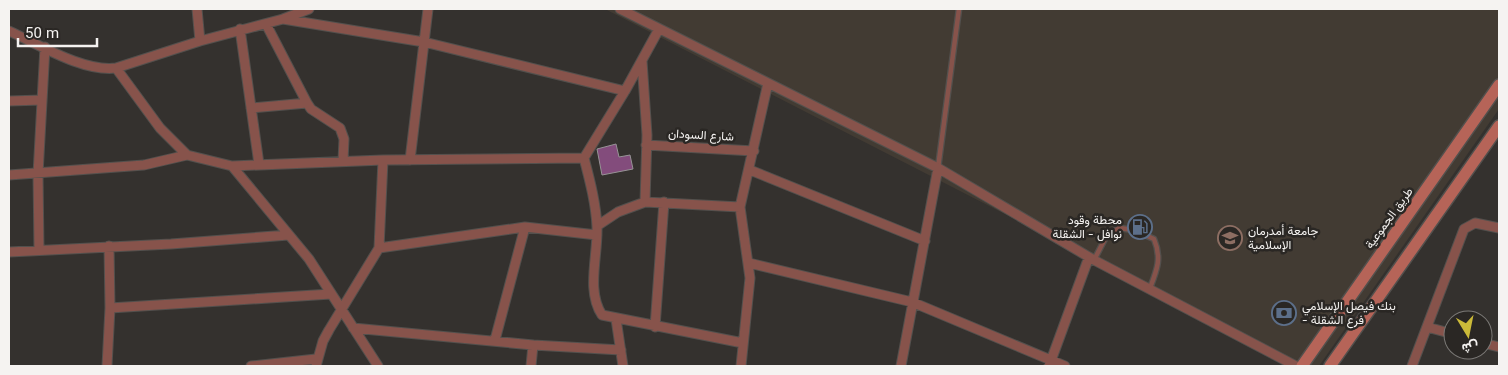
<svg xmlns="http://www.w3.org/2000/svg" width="1508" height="375" viewBox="0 0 1508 375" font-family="Georgia,Vazirmatn,serif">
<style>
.built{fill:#423b33}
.building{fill:#834c7c;stroke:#979396}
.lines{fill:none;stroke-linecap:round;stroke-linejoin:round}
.service-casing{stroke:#53504d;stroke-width:7}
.minor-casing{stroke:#53504d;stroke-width:11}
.secondary-casing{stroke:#53504d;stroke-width:14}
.service{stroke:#87534b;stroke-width:4.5}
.minor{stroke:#87534b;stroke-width:9}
.secondary{stroke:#b66458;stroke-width:11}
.labels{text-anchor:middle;stroke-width:5;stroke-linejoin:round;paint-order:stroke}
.street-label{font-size:12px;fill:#f5f3f1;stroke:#2a2724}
.poi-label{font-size:12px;fill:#f5f3f1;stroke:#2a2724;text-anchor:start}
</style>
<rect width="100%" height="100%" fill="#34312e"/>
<path class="built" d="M605,9H1499V109L1319,366H1301Z"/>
<path class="building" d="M616,144L619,157L630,155L633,169L602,175L597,149Z"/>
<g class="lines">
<defs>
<path id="service" d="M938,168L959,9
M1094,260L1106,237L1119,228L1134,230L1154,239C1162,258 1157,270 1150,288"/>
<path id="minor" d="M197,9L200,41
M620,9L938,168L1094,260L1296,366
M283,19L424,42L625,91L659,29
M266,24L307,103L311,109L340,128L344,139L343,161
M240,29L259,164
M9,31C40,45 83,72 116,68L160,128L187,155L232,166L383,160L584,158L625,91
M642,61L647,135L645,202
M116,68L200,41L283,19L309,9
M9,101L42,100
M251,108L307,103
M646,145L754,151
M584,158C590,181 596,204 597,227C598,256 586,291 602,315L743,343
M410,160L428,9
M232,166L309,259L378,366
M750,170L925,241
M9,175L144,165L187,155
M597,226L618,212L645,202L740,207
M379,248L525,227L597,235
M39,250L38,174L45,47
M9,252L171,244L288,235
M749,263L912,302L1065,366
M110,308L331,294
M616,319L623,366
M655,327L664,202
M1427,327L1453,334
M353,328L533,345L621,350
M495,340L525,227
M1483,343L1499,347
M107,366L110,308L109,246
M251,366L316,359
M316,366L323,341L329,330L379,248L383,160
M531,366L533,345
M741,366L750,278L740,207L768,83
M901,366L938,168
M1049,366L1089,257
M1412,366L1464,229L1475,223L1499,228"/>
<path id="secondary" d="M1302,366L1499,85
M1330,366L1499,126"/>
</defs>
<use href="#service" class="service-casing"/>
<use href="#minor" class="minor-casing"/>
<use href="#secondary" class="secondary-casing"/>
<use href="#service" class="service"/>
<use href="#minor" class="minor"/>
<use href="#secondary" class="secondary"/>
</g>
<defs>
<symbol id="fuel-ring" viewBox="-11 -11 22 22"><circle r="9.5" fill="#2a2724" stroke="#5c6f8a" stroke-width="1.5"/><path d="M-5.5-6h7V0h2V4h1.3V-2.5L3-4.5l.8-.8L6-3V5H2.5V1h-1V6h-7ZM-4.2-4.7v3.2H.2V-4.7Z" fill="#5c6f8a"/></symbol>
<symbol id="university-ring" viewBox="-11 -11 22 22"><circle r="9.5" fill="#2a2724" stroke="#8d6e63" stroke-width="1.5"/><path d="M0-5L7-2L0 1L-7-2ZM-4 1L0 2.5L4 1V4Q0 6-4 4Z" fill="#8d6e63"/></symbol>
<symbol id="bank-ring" viewBox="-11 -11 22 22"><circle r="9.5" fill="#2a2724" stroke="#5c6f8a" stroke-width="1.5"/><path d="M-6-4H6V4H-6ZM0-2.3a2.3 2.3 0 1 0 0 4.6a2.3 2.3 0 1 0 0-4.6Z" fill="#5c6f8a"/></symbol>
</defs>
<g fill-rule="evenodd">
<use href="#fuel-ring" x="1126" y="213" width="28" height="28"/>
<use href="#university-ring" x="1216" y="224" width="28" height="28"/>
<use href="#bank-ring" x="1270" y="299" width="28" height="28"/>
</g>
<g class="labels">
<g class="street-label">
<text transform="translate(701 135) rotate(3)" y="4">شارع السودان</text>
<text transform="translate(1389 218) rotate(-54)" y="4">طريق الجموعية</text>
</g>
<g class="poi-label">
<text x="1122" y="224" text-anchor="end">محطة وقود<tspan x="1122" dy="14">نوافل - الشقلة</tspan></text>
<text x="1248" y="235">جامعة أمدرمان<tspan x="1248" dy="14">الإسلامية</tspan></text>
<text x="1302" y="310">بنك فيصل الإسلامي<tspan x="1302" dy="14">- فرع الشقلة</tspan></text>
</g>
</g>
<rect width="1508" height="375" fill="none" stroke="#f5f3f1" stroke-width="20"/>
<g transform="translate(1468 335) rotate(170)"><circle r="24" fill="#2a2724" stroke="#7b7976"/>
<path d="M0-4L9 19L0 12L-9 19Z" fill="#cbba39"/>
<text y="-8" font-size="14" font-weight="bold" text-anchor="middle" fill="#f5f3f1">ش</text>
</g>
<path d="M18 38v8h79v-8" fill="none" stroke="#f5f3f1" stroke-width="2.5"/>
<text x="25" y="38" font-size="15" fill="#f5f3f1" stroke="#2a2724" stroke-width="4" paint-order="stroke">50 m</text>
</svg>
